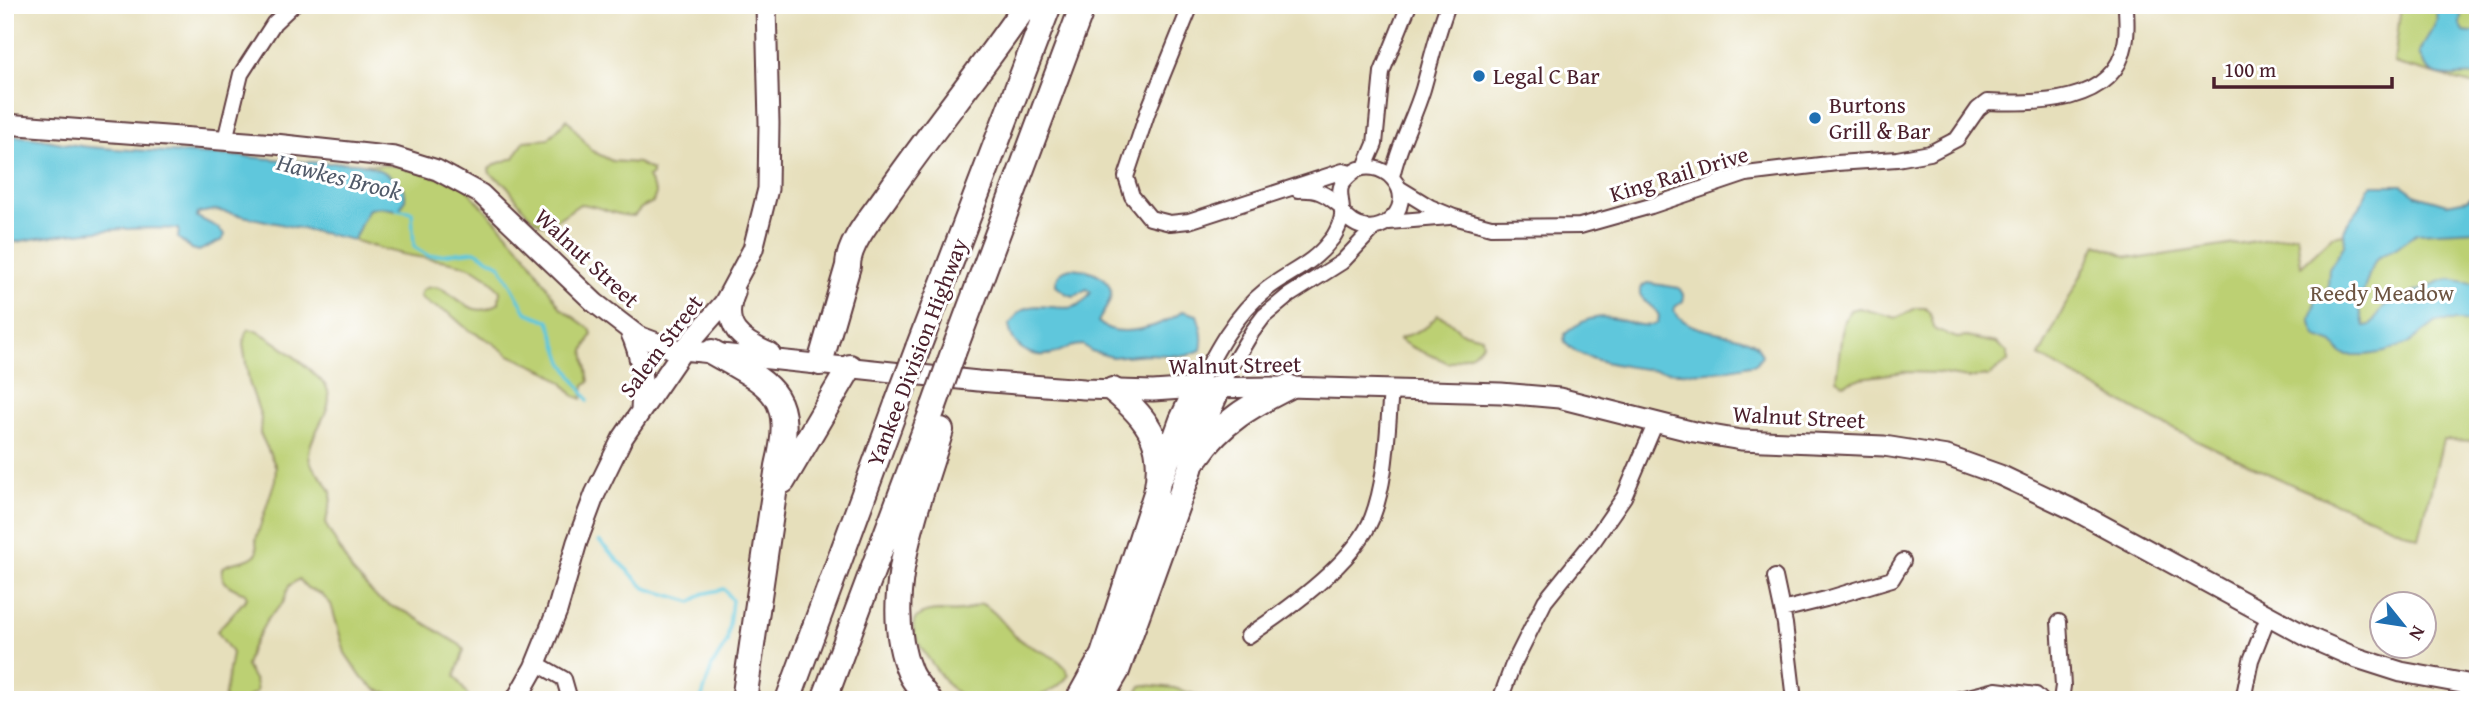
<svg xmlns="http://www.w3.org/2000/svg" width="2483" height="705" viewBox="0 0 2483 705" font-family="'Gentium Book Plus',serif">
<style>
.green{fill:#bcd073;stroke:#83784f;stroke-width:2}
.water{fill:#5fc7dc;stroke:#547384;stroke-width:2}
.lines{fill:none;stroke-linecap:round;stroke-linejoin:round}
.stream{stroke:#5fc7dc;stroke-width:3.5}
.minor-casing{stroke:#613c41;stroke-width:18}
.secondary-casing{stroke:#613c41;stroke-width:23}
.motorway-casing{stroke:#613c41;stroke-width:28}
.minor{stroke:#fff;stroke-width:14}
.secondary{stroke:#fff;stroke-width:19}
.motorway{stroke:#fff;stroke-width:24}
.motorway-bridge-casing{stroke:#613c41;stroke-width:28;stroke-linecap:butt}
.motorway-bridge{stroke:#fff;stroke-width:24}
.poi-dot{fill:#1f6fb2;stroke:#fff;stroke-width:2.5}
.labels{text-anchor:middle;stroke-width:6;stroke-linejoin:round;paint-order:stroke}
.poi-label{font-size:23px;fill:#4a1f2b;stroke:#fff;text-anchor:start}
.street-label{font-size:23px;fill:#4a1f2b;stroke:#fff}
.park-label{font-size:23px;fill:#6c5441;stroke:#fff}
.water-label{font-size:24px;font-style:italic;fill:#515a69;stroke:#fff}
</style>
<rect width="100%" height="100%" fill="#fff"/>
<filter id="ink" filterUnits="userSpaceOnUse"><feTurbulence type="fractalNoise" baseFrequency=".0143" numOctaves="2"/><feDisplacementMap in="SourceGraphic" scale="14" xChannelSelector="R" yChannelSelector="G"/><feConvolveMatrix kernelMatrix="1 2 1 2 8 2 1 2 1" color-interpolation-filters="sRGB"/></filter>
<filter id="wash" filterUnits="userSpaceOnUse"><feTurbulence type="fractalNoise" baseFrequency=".00686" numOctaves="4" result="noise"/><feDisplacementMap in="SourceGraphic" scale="28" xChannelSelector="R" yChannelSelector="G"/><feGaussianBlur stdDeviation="1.57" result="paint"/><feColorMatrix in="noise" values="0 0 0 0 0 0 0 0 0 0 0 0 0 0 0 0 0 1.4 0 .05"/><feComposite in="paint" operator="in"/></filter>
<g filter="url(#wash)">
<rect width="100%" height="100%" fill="#e6dfbb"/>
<path class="green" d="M2401,5H2478V86L2394,63Z
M567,119L592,151L612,161L638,163L652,170V175L648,177L656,193L653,202L641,208L634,216C616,217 599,205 580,204L548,226C530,223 518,200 508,187C503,181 496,178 490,174L489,169L496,164L514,158L524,141L548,139Z
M362,164L400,166L463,185L525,253L561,308L590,329L592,334L584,351L589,382L584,386L582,399L574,396L563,383L548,372L509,355L490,341L467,329L449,313L430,305L420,297L422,290C450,274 465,328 499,303L500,291C479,260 445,262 412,256C392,252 373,247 353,240C360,230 360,219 369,209L379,207L398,210L405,199L404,188L385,173Z
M2478,210V441L2443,440L2419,538L2295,486L2156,421L2039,356L2097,244L2126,256L2142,258L2297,235L2301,266L2333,236Z
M1916,308H1925L1930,314L1935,330L1957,338L1966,337L1996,343L2007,352L2008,361L1989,376L1968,378L1937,373L1904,372L1861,378L1844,384L1836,379L1843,324L1850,310L1859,308L1897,318Z
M1438,315L1448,320L1461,332L1482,337L1483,344L1472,354L1448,363C1432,354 1411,350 1399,339L1425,328Z
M249,329C268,332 313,371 326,386C338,408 310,431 309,454C308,469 327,479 331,492C333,502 326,514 326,525L352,571L377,598L393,607L408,613L460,645L464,650L455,676L471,700H427L414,695L391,694L377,690L362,678L345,653L331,604L321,594L307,588L299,579L289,586L283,603L268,618L251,649L246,666L255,681L257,691L244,700H224L232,653L217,631L247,598L245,593C232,588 220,584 222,568C233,559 247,564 257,553L256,539L275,480L276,467L260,433L261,417L249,382L243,344L246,332Z
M982,604C996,611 1004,625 1015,636C1033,653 1059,651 1069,675C1049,701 1020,700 991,700C984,700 975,702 969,700C954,695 940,675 931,662C916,642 896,612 940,611C948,611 955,612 962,611C970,610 974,605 982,604Z
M1146,685L1174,688L1212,700H1133L1141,686Z"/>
<path class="water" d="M2434,5H2462L2460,24L2464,32L2471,33L2478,30V76C2452,73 2432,86 2419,54C2422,49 2424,42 2427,38C2435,25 2440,21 2434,5Z
M5,135C34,136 61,144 90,147C146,152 203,153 260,158C282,160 303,162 324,163C336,163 350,161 362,164C380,168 422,188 398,210L379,207L369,209C361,219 360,230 353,240L215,210L198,213L197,217L217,227L225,235L222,240L199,251L192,249L178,238L179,229C121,226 63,233 5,244Z
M2373,185H2402L2416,195L2447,204L2467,200L2478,192V230L2417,233L2396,248L2377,258L2371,269L2359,305L2364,326L2370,325L2385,305L2441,281L2449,279L2478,284V325L2462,321H2438L2409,343L2385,352L2366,355H2346L2341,353L2333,343L2317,337C2304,313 2316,319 2315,300L2328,288L2329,269L2345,244L2344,232L2348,222L2360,207L2368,188Z
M1071,268C1086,269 1108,273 1111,292C1112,303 1101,314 1098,322C1118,341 1164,326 1183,311L1197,315C1201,327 1204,337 1201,350L1186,356L1148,354L1112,357L1091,351L1083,345C1072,345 1065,349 1056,353C1033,360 1012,349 1009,325C1013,321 1016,315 1020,312C1042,295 1073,324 1091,292L1087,289L1074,296L1067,294L1056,286C1056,275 1061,270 1071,268Z
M1647,283L1679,288L1684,296L1683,301L1675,307L1674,311C1691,336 1728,329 1752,342C1758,345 1759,350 1762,355L1756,364C1740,367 1724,371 1708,372C1680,375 1575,366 1564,340L1565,334C1606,296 1634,337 1658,322L1659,316C1655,306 1644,304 1640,294V288Z"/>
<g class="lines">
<path class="stream" d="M397,209L412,212L414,247L429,256L475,251L500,265L526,312L549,321L563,362L588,400
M599,541L645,588L692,602L702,594L724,589L732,600L727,642L712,666L701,700"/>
</g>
</g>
<g filter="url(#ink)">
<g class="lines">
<defs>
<path id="minor" d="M1191,5L1148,111L1126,177L1132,196L1150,218L1170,223L1189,221L1343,171L1351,173
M225,140L241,74L274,23L293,5
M1365,167L1375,144L1382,72L1409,5
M1392,177C1398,146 1414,119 1423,89C1431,61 1437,33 1448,5
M1399,188L1430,207L1454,217L1491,227L1580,226L1651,206L1746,174L1837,163L1897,159L1930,153L1957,139L1978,109L1987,102C2035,104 2114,105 2125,44C2128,31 2126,18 2126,5
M1298,190C1317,189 1325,193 1339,205
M1389,222L1449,217
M1219,387L1252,332L1264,316L1288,296L1342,262L1374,228
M1197,388C1215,352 1235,314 1267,289C1289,272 1313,264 1330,241C1335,236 1343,220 1342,212C1342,195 1334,188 1351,174C1363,163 1383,167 1393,179C1420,209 1371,250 1343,213
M1775,577L1785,624L1794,700
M1782,610L1826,599L1892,579L1903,561
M2059,622L2063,686L2061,700
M1248,636C1287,610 1354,563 1372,518C1387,479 1387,432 1391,391
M536,663L564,679L570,700
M1500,700L1512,667L1545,601L1595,539L1624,497L1656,422
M1956,700L1996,690L2036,695L2041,700
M2243,700L2251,660L2268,617"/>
<path id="secondary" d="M5,124L275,144L395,157L437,170L481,194L595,303L638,336L673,349L978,381L1084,389L1153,391L1197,388L1288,387L1501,393L1559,398L1694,432L1741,440L1884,446L1947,456L2000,475L2074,510L2308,637L2354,657L2401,672L2478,686
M735,293C721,326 741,341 770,353
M629,329C643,359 643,377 641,410
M516,700L534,668L557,611L577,542L595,494L622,439L683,350L724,303L753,249L768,189L769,123L766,5"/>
<path id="motorway" d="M918,348L1049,5
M712,352C770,385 796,392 778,466L744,700
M953,353L1083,5
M820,363L848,266C848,242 876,212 889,192C933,129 982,69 1026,5
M1198,456C1221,422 1252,405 1288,387
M1162,475L1182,420L1197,388
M783,481L850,367
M788,700L897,404
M824,700L934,406
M929,700C923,691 914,682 910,673C878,599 919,503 941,430
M1078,700L1103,655L1156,493C1166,444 1150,420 1113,390
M1100,700L1117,671L1190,469L1203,422L1219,387"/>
</defs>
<use href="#minor" class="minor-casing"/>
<use href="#secondary" class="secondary-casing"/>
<use href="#motorway" class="motorway-casing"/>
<use href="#minor" class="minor"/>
<use href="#secondary" class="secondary"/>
<use href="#motorway" class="motorway"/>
<defs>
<path id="motorway-bridge" d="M897,404L918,348
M934,406L953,353"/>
</defs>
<use href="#motorway-bridge" class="motorway-bridge-casing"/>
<use href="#motorway-bridge" class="motorway-bridge"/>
</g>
</g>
<g class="poi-dot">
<circle cx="1479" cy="76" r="7"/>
<circle cx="1815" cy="118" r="7"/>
</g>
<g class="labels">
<g class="poi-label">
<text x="1493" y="84">Legal C Bar</text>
<text x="1829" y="113">Burtons<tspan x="1829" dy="26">Grill &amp; Bar</tspan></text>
</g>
<g class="street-label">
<text transform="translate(1679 174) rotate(-17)" y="8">King Rail Drive</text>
<text transform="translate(587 258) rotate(43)" y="8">Walnut Street</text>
<text transform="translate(661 346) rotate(-53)" y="8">Salem Street</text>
<text transform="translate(917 352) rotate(-69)" y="8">Yankee Division Highway</text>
<text transform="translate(1235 365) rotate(-1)" y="8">Walnut Street</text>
<text transform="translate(1799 417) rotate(3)" y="8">Walnut Street</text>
</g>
<g class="park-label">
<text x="2382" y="301">Reedy Meadow</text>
</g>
<g class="water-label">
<text transform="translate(339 177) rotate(14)" y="8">Hawkes Brook</text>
</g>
</g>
<rect width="2483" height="705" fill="none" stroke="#fff" stroke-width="28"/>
<g transform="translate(2403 625) rotate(120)"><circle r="33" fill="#ffffff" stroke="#b7a5aa" stroke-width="2"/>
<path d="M0-5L12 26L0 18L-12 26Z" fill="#1f6fb2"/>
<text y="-10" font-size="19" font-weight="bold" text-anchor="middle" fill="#4a1f2b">N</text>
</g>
<path d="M2214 77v10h178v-10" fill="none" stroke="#4a1f2b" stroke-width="3.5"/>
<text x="2224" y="77" font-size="21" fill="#4a1f2b" stroke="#ffffff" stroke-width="5" paint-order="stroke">100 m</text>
</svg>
